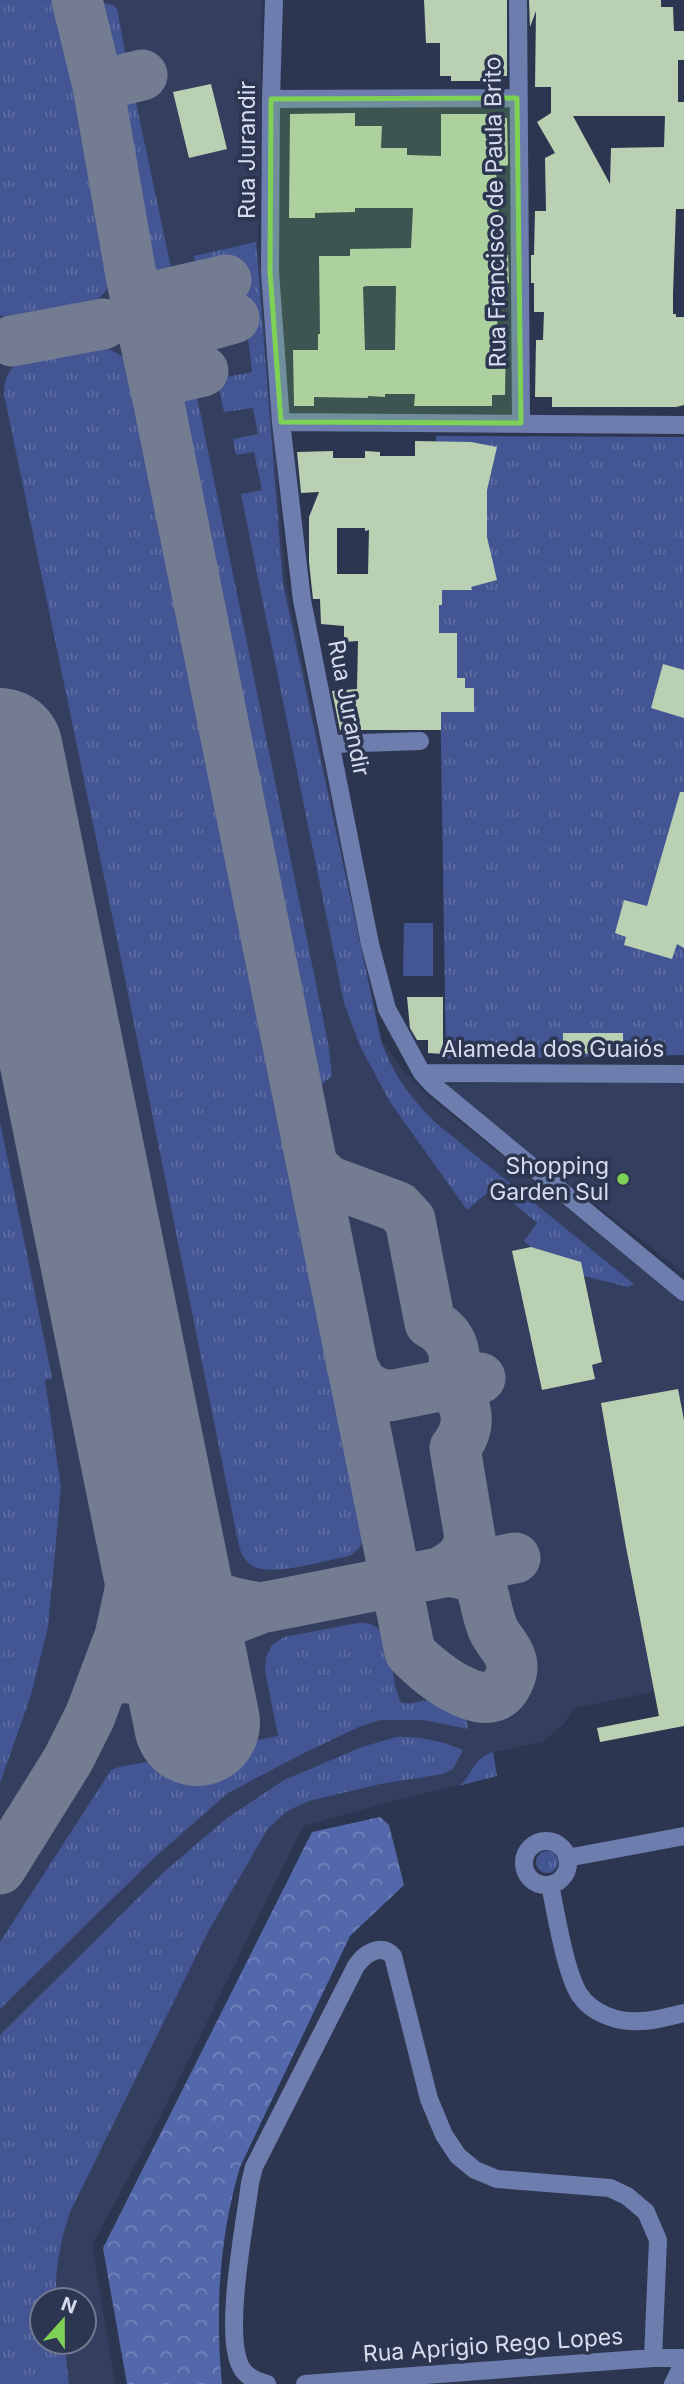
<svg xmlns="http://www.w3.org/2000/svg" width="684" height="2384" viewBox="0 0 684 2384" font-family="Inter,sans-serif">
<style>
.built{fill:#343e5e;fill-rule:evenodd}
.grass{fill:url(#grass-tufts)}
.forest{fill:url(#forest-crowns)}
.pitch{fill:#435693}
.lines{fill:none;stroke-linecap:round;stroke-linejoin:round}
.taxiway{stroke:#747c92;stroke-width:51}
.runway{stroke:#747c92;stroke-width:126}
.building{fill:#bad0b2;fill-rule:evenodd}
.minor{stroke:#6d7eae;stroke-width:18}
.marked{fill:#7dd154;fill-opacity:0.2;stroke:#7dd154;stroke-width:5;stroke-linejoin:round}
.poi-dot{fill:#7dd154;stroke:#2d3650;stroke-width:2.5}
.labels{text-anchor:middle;stroke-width:7;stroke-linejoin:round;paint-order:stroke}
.street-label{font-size:23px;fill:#d6dced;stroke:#2d3650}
.poi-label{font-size:23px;fill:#d6dced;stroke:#2d3650;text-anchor:end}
</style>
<defs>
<pattern id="grass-tufts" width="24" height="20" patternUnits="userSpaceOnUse" patternTransform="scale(1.75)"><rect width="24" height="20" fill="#435693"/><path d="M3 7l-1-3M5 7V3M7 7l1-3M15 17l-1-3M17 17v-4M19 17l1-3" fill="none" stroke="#5d6ea2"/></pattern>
<pattern id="forest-crowns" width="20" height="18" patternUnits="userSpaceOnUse" patternTransform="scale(1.75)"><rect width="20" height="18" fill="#5368ab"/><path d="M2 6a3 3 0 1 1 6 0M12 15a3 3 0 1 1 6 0" fill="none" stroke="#7384bb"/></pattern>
</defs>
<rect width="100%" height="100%" fill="#2d3650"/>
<path class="built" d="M0,0H262L258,241L286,582L382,1041L401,1068L428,1096L684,1303V1690L654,1696L653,1692L574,1708L564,1724L542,1742L493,1752L497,1776L393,1801L303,1826L158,2122L92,2245L115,2384H0ZM42,2300H84V2342H42Z
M652,1076H684V1273L440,1085Z"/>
<path class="grass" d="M0,0H58L108,239C111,269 118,294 84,306V310L16,322L0,315Z
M103,3L113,5L117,9L127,61C123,70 111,75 106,64C99,49 98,28 95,12L99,5Z
M135,98L173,277L169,282L164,285L149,280L114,113L120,102Z
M256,242L283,584L381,1041C394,1077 411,1098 437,1124L634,1284L628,1287L584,1276L580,1262L531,1247L524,1241L537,1223L494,1187L467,1210L390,1102L361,1048L344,1003L241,494L262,490L254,452L236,455L233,439L258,434L253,408L224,412L217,379L252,372L239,261L197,269L194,256Z
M157 314a12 12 0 1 1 24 0a12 12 0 1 1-24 0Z
M81,345C102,345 126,351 133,373L246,920L366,1526C364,1540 362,1549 349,1556C327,1560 269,1578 251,1565C245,1561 241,1553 239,1546L118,944L4,394C4,377 10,366 25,358Z
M165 356a11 11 0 1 1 22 0a11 11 0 1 1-22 0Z
M188,382H194L329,1048L332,1076L322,1084L311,1078L305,1062L172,396L181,383Z
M436,436L684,437V1055L446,1059Z
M0,1122L52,1378L45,1380L61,1487L48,1627L31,1695L0,1783Z
M358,1623C398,1619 388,1680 401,1702C412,1706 419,1700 430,1700C442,1700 454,1707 465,1712L468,1729L424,1720H380L361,1726L306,1752L228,1793L155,1857L0,2009V1942L111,1770L119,1767L179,1756L186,1777L234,1767L228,1746L278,1736L265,1671L266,1657L272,1645L284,1637Z
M396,1737C419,1736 441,1741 463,1750L453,1769L443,1774L380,1784L309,1801L287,1811L267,1830L209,1930L70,2212C60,2242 55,2269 56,2300H42V2342H64L69,2384H0V2035L165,1871L227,1818L284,1780L362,1747Z
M493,1752L497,1776L459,1786C475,1772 471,1760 493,1752Z
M536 1862a11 11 0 1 1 22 0a11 11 0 1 1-22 0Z"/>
<path class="forest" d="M380,1817L389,1825L404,1885L350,1936L240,2167C219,2238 215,2311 222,2384H127L103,2248L312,1832Z"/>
<path class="pitch" d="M404,923H433V976H403Z"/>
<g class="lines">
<path class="taxiway" d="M77,0L98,86L132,281L159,404L410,1652C425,1669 485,1719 505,1687C509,1681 512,1674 512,1667C512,1652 498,1641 493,1629C479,1595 492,1574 443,1571
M98,86L142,75
M132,281L141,292L152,297L226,280
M142,327L152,335L163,338L234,318
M12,341L103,324
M154,382L203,371
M313,1167L328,1181L398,1207L410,1220L430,1323C455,1336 461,1360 447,1384C470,1402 472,1427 455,1448L470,1538C467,1555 458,1563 443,1571
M352,1366L362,1384L374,1392L389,1396L480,1378
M158,1529C166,1544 174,1564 185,1577C204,1598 234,1604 261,1608L211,1627L182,1646
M261,1608L515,1558
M126,1678L172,1598
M0,1869L68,1760L90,1716L120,1636L129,1595L134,1565L140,1484L119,1338"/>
<path class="runway" d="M0,751L197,1723"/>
</g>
<path class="building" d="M424,0H507V76H497V81H451V76H440V43H426Z
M529,0H661V7H673L674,31H684V60H678V102H684V209H676L673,294V314H676V317H684V405L676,407H552V397H535L536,340H543L544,312H534V283H531V255H534L535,211H546L545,158L555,153L537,122L551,113V87H535L536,11L530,27ZM573,116H665L664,147L611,148L610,184Z
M211,84L227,149L189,158L173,92Z
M355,113V126H382L381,148H407V155L441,156V114H495V118H507L508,165L496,168L497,197H499L497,254L508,255L509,283L498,282L497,338H506L505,395H492V406H414L415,394H385V397L368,396V398L314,397V406H294L293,350H318V334H320L319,256H350V249L411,248L413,208H355V212L315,213V218H289L290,114ZM366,286H396L395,350H365L363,287Z
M415,441L471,442L497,447L487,490V537L497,580L471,587L472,590H442V605H439V633H457V678H465V688H474V712H441V730H340L332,691L357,689L358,641L344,642V626L321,624L320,599H313L309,562V517L319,492L301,493L297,452L333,451V458H365V451L380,452V456H415ZM337,528H365V531L369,530L368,574H337Z
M663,664L684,670V718L651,708Z
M680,792H684V948L677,944L672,959L624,945L626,937L615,933L624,900L647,906Z
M407,997H443V1054L428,1053V1040H417L410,1028Z
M563,1033H623V1053L563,1054Z
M531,1247L581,1262L602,1362L592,1365L595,1379L542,1390L512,1251Z
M678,1389L684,1420V1726L600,1742L597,1728L659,1716L626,1547L601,1403Z"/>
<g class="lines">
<path class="minor" d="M274,0L271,99L270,272L281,422L302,600L370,944L387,1009L422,1073L433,1085L684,1292
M518,0L521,423
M271,99L517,98
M281,422L684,425
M332,744L420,741
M422,1073L684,1074
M524 1863a22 22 0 1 1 44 0a22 22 0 1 1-44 0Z
M567,1858L684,1836
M550,1885C556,1913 565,1971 579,1994C592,2014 619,2023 641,2021C655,2021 670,2016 684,2013
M267,2384C256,2381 246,2377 241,2367C223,2334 245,2224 250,2183L254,2167L356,1966C365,1953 381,1943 393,1956L429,2099L444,2135L458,2156L475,2170L497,2179L610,2188L627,2196L646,2212L658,2240L653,2358
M305,2384L653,2358H684
M673,2384L684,2362"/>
</g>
<path class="marked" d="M517,98L521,423L281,422L270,272L271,99Z"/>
<circle class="poi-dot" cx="623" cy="1179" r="7"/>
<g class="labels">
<g class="street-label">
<text transform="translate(247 150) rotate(-90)" y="8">Rua Jurandir</text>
<text transform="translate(495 212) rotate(-91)" y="8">Rua Francisco de Paula Brito</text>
<text transform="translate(349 708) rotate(79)" y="8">Rua Jurandir</text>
<text x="553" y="1057">Alameda dos Guaiós</text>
<text transform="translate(493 2345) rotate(-4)" y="8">Rua Aprigio Rego Lopes</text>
</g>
<g class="poi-label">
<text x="609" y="1174">Shopping<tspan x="609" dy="26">Garden Sul</tspan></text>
</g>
</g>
<g transform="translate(63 2321) rotate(21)"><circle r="33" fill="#2d3650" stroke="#71788f" stroke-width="2"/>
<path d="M0-5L12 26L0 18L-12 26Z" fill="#7dd154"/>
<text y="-10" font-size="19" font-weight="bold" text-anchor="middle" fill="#d6dced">N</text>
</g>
</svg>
